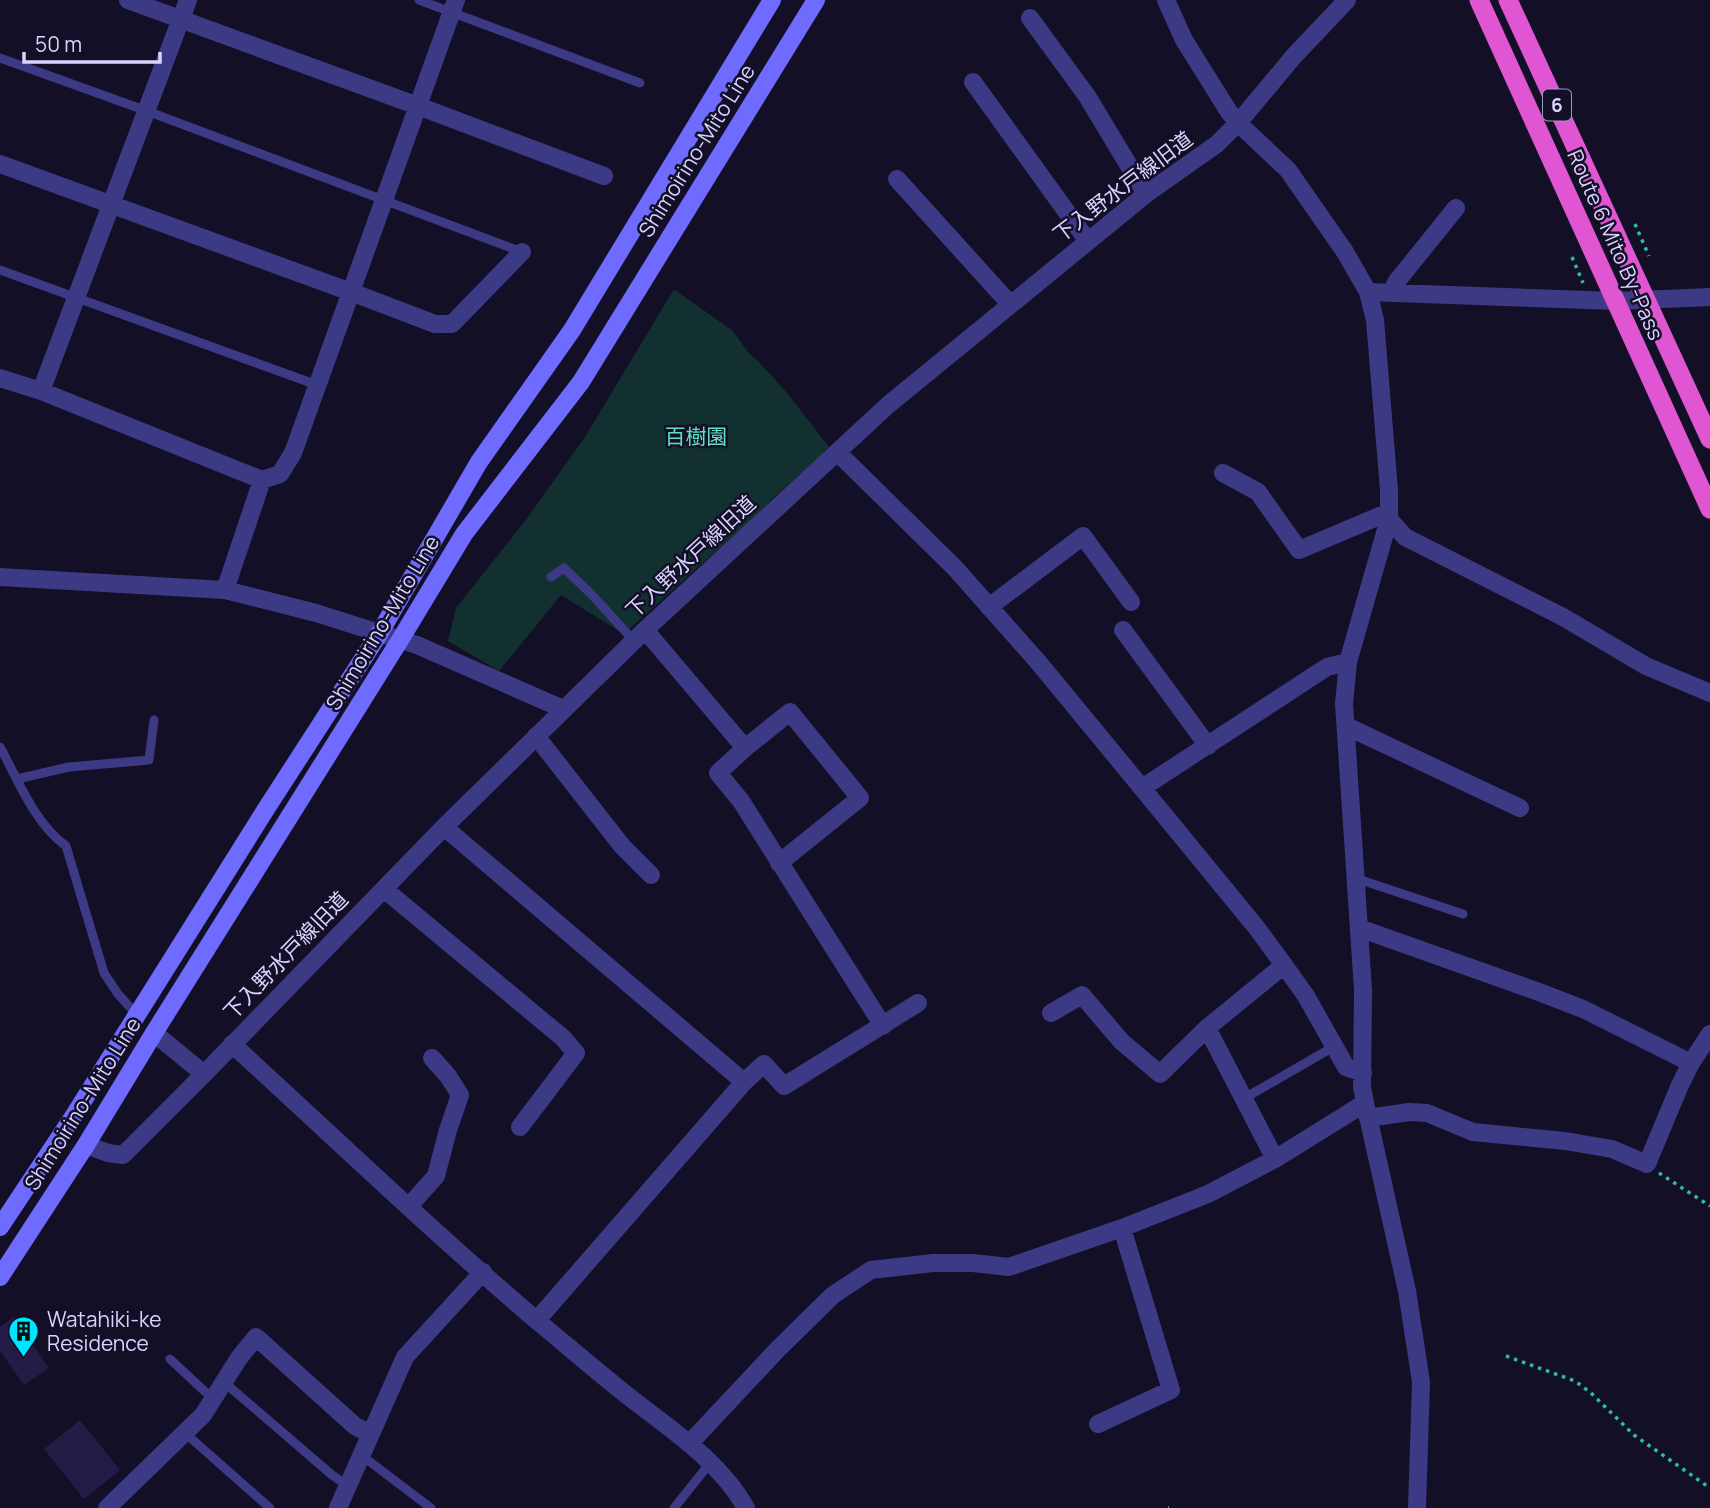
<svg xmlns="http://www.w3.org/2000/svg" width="1710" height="1508" viewBox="0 0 1710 1508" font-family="Manrope,'Noto Sans JP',sans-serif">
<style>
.green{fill:#12302f}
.building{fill:#241b47}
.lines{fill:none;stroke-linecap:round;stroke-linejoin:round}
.path{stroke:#2fb8b0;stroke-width:3.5;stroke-dasharray:3.5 5;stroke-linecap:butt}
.service{stroke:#3d3a85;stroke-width:9}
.minor{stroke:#3d3a85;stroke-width:18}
.tertiary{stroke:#3d3a85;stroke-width:18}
.secondary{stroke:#6f6bff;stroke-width:18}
.trunk{stroke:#e055d1;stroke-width:19}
.labels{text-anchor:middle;stroke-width:5;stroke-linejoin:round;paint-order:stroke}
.shield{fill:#130f26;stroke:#9e99be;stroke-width:2}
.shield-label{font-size:19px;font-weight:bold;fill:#d9d4ff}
.street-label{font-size:21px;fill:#d9d4ff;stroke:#130f26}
.park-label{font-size:21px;fill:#5fe0c0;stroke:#130f26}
.poi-label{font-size:21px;fill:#d9d4ff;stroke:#130f26;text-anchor:start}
</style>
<rect width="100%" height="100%" fill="#130f26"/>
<path class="green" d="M674,289L733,331L748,352L760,363L787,393L829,447L823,452V454L773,498L755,518L697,568L624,634L561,595L499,671L448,641L456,608L525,521L585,437Z"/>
<path class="building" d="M14,1317L49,1368L24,1385L0,1351V1327Z
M80,1420L120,1470L84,1499L44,1449Z"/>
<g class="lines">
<path class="path" d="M1635,224L1649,256
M1572,257L1583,283
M1659,1173L1710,1206
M1506,1356L1575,1381L1591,1393L1634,1435L1710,1488
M1168,1508H1169"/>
<path class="service" d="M419,0L640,83
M0,58L147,111L522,252
M0,270L317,385
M551,577L564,568L592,595L634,641
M0,747C18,780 35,824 66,846L104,973L118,994L137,1015
M17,779L69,767L149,760L154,720
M1355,878L1463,914
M1243,1099L1335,1046
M170,1359L214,1400
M225,1383L332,1475L348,1486
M185,1433L270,1508
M361,1455L431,1508
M674,1508L710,1463"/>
<path class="minor" d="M128,0L418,106L604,176
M1166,0L1184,40L1229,112L1238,123L1288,170L1345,252L1368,292L1375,320L1389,490V519L1348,662L1344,704L1363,990L1362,1087L1365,1103L1407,1291L1421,1382L1417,1508
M1030,18L1087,96L1146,194
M973,82L1087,240
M0,164L351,292L435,324H452L522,252
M897,179L1010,304
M1368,292L1616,301L1710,297
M1391,293L1397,281L1456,208
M0,378L41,391L262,480L280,474L293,453L456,0
M41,391L188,0
M837,452L955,568L1039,663L1142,788L1256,927L1284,965L1306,996L1346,1067L1363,1073
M1223,473L1258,492L1299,550L1389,512
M1389,519L1405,537L1563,617L1646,666L1710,693
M0,577L225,590L316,613L417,645L563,709
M225,590L262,480
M989,607L1083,536L1131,602
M645,630L745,748L718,773L741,801L883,1026
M1123,630L1208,746
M1346,726L1520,808
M536,736L622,846L651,875
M745,748L790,712L860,798L779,863
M1142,788L1327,667L1348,662
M444,827L744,1082L537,1320
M384,889L563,1038L576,1053L520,1127
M1051,1013L1082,995L1121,1041L1160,1074L1207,1028L1284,965
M1207,1028L1275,1159
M154,1033L204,1074
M232,1044C335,1138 436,1235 542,1325C571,1349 599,1373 628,1396C670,1429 720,1461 746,1508
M744,1082L764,1064L784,1086L918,1003
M1368,1118L1409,1112L1427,1113L1473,1132L1565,1141L1612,1149L1647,1164L1680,1085L1691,1063L1710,1034
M86,1145L108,1153L123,1155L204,1074L444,827L645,630L888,405L1146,194L1217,144L1238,123L1294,56L1347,0
M409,1206L436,1176L448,1130L460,1095L448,1076L432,1058
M1098,1424L1171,1390L1122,1228
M689,1444L777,1350L833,1295L871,1270L933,1263H973L1009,1267L1122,1228L1208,1194L1275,1159L1365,1103
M107,1508L203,1415L239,1358L256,1337L355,1426L370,1434
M338,1508L405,1357L483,1272"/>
<path class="tertiary" d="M1359,928L1539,992L1583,1009L1691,1063"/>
<path class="secondary" d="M0,1227L73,1117L266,809L379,634L479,462L572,330L772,0
M0,1277L86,1145L154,1033L400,640L464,534L581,382L816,0"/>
<path class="trunk" d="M1479,0L1710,509
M1508,0L1710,439"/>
</g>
<defs>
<symbol id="building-pin" viewBox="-11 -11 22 30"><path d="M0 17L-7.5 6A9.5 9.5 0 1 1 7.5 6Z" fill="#00e5ff" stroke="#130f26"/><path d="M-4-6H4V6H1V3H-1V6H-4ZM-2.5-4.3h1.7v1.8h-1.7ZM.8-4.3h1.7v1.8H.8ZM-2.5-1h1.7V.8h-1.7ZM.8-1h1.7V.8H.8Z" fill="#111"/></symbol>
</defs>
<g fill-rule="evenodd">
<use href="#building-pin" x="6" y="1314" width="35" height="47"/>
</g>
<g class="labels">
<rect class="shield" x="1543" y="89.5" width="28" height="31" rx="5"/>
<g class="shield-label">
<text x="1557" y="112">6</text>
</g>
<g class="street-label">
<text transform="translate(697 151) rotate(-58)" y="7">Shimoirino-Mito Line</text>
<text transform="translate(1123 187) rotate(-37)" y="7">下入野水戸線旧道</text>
<text transform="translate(1615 245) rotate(66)" y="7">Route 6 Mito By-Pass</text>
<text transform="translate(691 557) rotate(-43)" y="7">下入野水戸線旧道</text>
<text transform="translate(383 623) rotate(-59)" y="7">Shimoirino-Mito Line</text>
<text transform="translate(286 956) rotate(-46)" y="7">下入野水戸線旧道</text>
<text transform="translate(83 1104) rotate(-58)" y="7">Shimoirino-Mito Line</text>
</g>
<g class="park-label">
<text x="696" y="444">百樹園</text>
</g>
<g class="poi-label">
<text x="47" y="1327">Watahiki-ke<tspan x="47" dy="24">Residence</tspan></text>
</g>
</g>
<path d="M24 52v10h136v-10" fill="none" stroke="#d9d4ff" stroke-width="3.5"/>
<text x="35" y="52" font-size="21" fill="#d9d4ff" stroke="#130f26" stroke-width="5" paint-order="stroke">50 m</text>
</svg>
